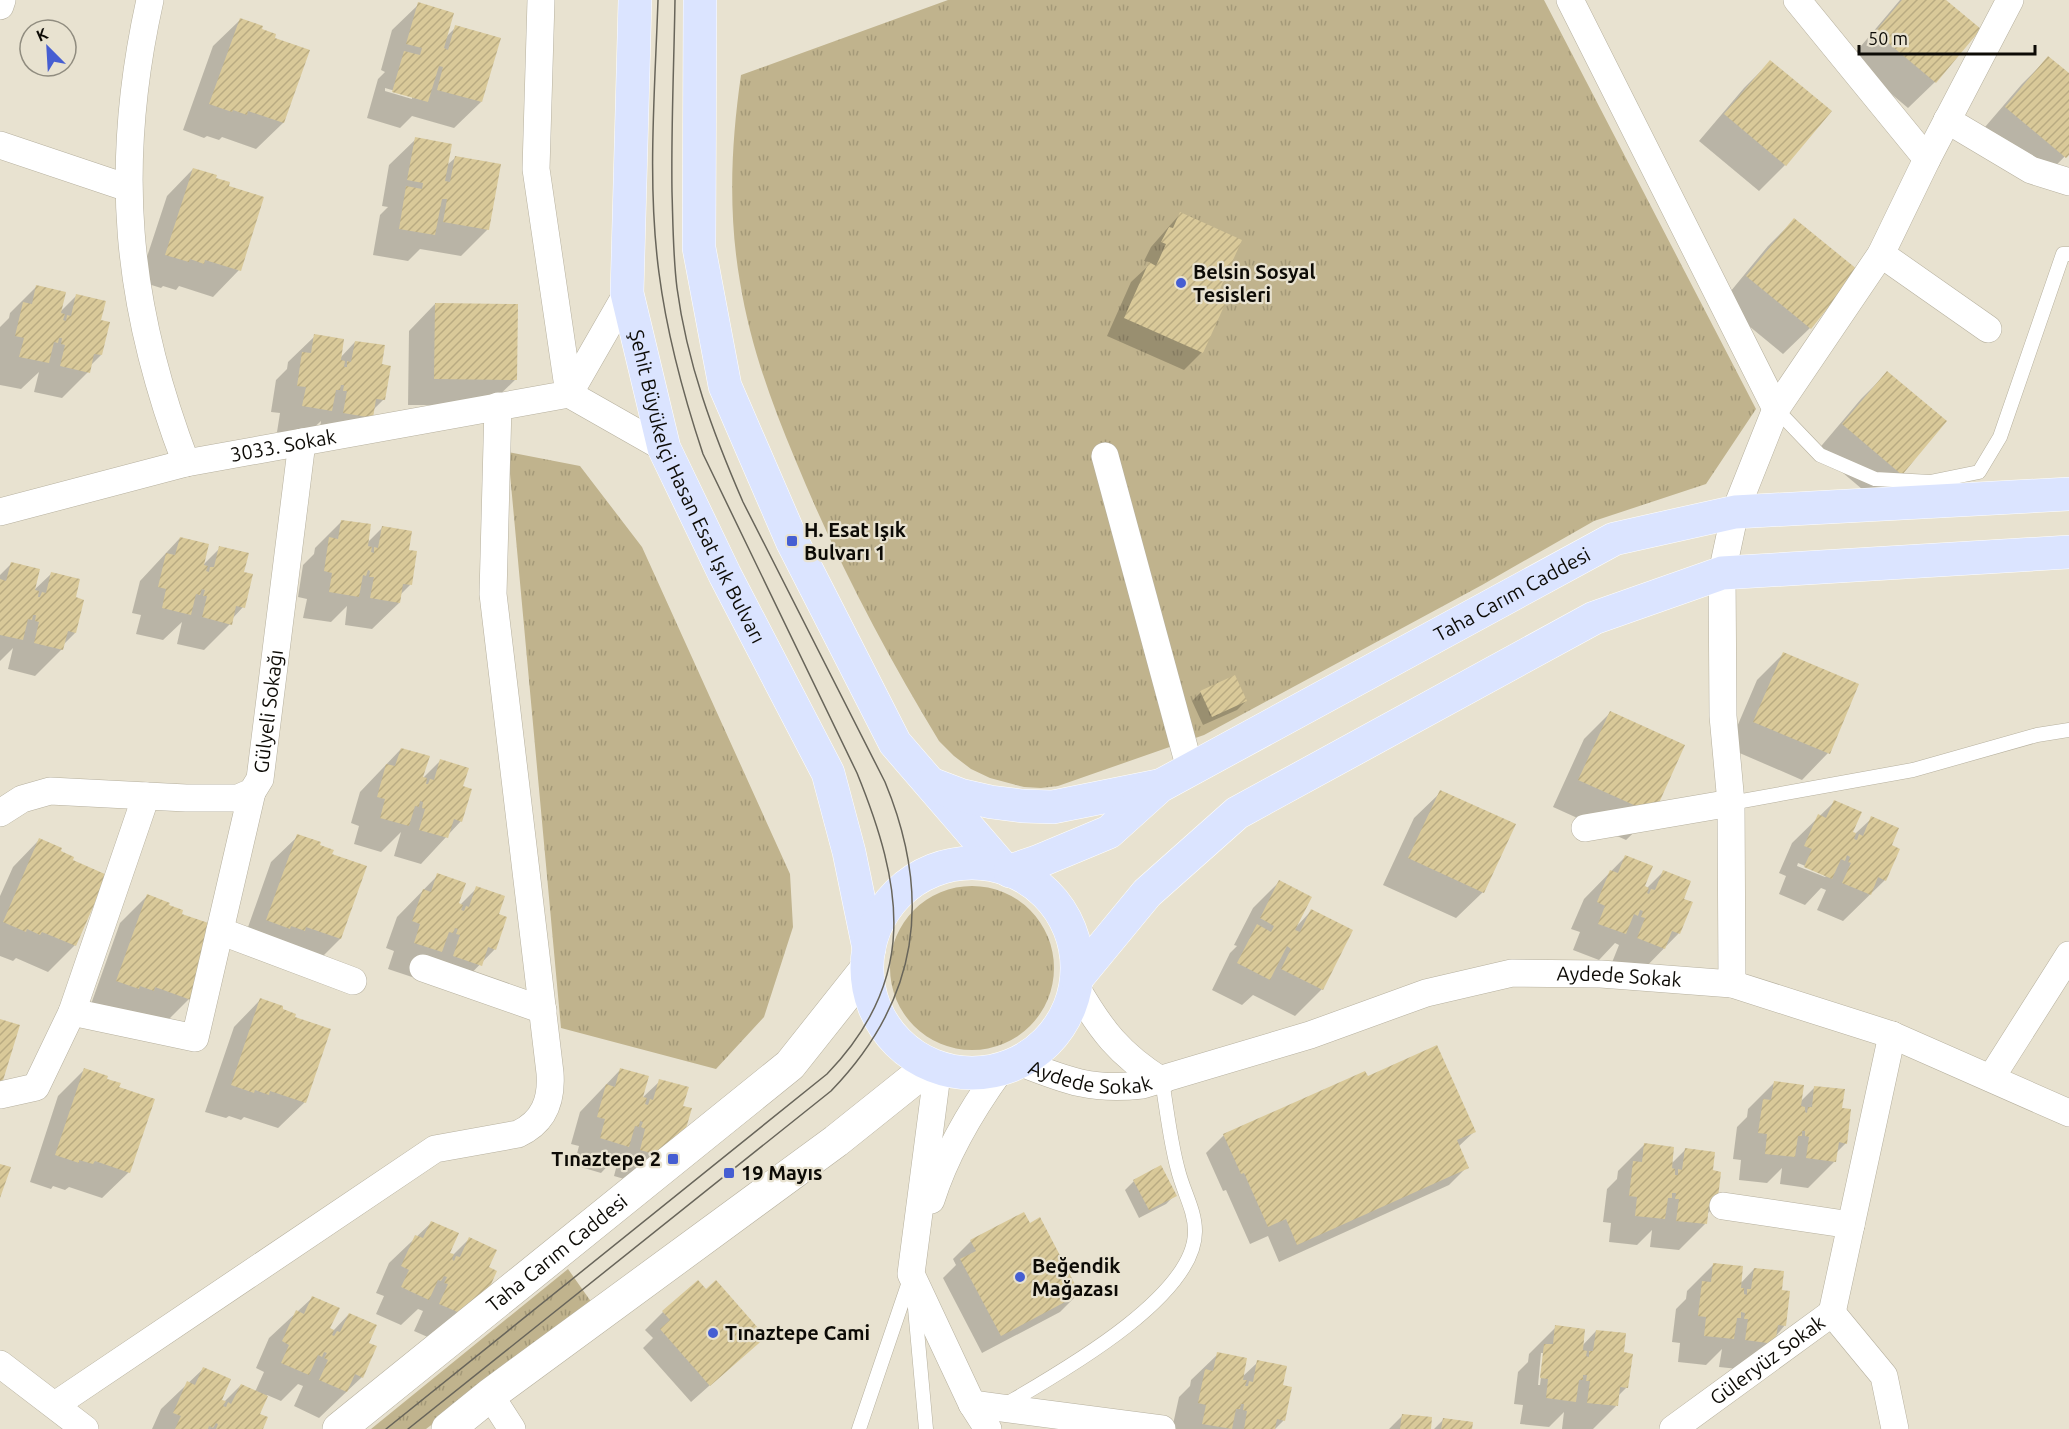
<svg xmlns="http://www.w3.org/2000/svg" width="2069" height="1429" viewBox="0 0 2069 1429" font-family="Ubuntu,sans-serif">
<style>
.grass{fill:url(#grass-tufts)}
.shadow{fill:#0003;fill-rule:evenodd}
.building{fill:url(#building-hatch)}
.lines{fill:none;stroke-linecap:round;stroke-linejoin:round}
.service-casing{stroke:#b6b09e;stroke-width:15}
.minor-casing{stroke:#b6b09e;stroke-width:28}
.secondary-casing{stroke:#b6b09e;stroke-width:34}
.primary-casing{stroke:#fff;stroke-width:34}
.service{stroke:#fff;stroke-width:14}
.minor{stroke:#fff;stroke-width:27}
.secondary{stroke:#fff;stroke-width:33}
.primary{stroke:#dbe4ff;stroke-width:33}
.tram{stroke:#68655a;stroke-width:1.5}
.poi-dot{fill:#465ed2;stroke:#e8e2d0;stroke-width:2}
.labels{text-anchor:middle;stroke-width:4.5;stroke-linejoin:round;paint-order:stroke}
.poi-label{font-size:20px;font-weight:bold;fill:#0d0b06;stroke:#e8e2d0;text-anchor:start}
.street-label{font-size:20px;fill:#0d0b06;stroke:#e8e2d0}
</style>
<defs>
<pattern id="grass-tufts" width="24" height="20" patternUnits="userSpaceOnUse" patternTransform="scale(1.5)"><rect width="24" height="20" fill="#c0b38d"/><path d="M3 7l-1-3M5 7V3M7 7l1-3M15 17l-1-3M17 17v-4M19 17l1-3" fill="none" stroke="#a49978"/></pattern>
<pattern id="building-hatch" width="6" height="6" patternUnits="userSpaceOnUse" patternTransform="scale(1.5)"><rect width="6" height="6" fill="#d9c999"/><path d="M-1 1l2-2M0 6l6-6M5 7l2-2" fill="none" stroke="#b9ab82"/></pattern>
</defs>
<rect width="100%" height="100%" fill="#e8e2d0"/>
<path class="grass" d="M948,0H1544L1756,409L1706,484L1594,521L1482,585L1204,735L1058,786L1041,788L1024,787L990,778L971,769L954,756L939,741C884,650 835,557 795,459C771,402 750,344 740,282C728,213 731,144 741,75Z
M508,452L580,466L642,547L790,874L793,927L764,1017L716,1069L561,1028Z
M890 968a82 82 0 1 1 164 0a82 82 0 1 1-164 0Z
M568,1269L592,1303L426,1429H371Z"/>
<path class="shadow" d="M1900,0H1944L1935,82L1908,108L1850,59Z
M419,4L446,37L456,27L481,102L454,128L412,116L400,128L367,118L378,79L385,72L381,70L392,30ZM385,88L412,96V99L385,91Z
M240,20L273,38L308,51L283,123L256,149L222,137L219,140L207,136L204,138L183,130L213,46Z
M2048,58L2069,75V152L2038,184L1979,134L2022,84Z
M1770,62L1785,165L1759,191L1699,141L1744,88Z
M416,139L446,166L455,158L488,229L461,256L420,249L408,261L373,255L380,215L388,207L382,206L389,165Z
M193,169L227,187L262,198L239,270L213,297L179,286L176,290L163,286L161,288L139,281L167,196Z
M1180,214L1213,301L1202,352L1184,370L1107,336L1131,282L1147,267L1149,262L1144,261L1151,247Z
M1794,220L1810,328L1783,354L1721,303L1768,246Z
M36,287L59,313L76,296L99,321L101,355L90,366L88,372L62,398L34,392L39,372L21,389L0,385V327L9,318L10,313Z
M435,304L516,379L489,405H408L409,331Z
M315,336L340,358L355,342L380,366L384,399L373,410L372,417L318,439L321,421L304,437L277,432L280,413L271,412L276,380L287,369L288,362Z
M1887,373L1901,474L1875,500L1817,451L1861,399Z
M342,521L367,543L382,528L407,551L410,585L400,595L399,603L372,629L345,625L347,606L331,622L303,618L307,599L298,597L303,565L314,554L315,548Z
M180,538L202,566L220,548L243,573V607L232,619L230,624L204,650L177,644L182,622L163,640L136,634L141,615L132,613L140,581Z
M11,564L33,591L51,574L74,598L83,601L75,633L63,645L62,649L35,676L8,669L13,648L0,661V575Z
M1783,654L1828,753L1802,780L1728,748L1757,680Z
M1201,692L1246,701L1237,710L1203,725L1192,701Z
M1610,713L1653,814L1626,840L1553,807L1584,739Z
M401,749L421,780L440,761L462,787L461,821L421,864L394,856L401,832L381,852L354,844L359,826L351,823L360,792Z
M1441,792L1483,892L1456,918L1383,885L1414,818Z
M1834,802L1851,833L1855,834L1872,818L1890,846L1885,880L1843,921L1817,910L1826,890L1821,888L1805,905L1779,894L1786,876L1779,873L1792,843ZM1798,863L1827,875L1825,877L1797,866Z
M298,836L330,854L340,939L314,965L241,947L271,862Z
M39,840L75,945L48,972L16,958L13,961L0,956V896L13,867Z
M1625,857L1643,887L1646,889L1663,872L1682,900L1679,933L1638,975L1611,965L1619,945L1615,943L1599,960L1573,950L1580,932L1571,929L1584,899Z
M438,875L457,904L460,905L477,888L497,915L495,949L454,991L388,969L394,951L386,948L397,917Z
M1279,882L1297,926L1311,911L1351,931L1322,989L1295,1016L1253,995L1242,1005L1212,990L1230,953L1237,946L1234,945L1253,908Z
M147,896L189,999L163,1025L90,1007L120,923Z
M260,1000L305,1102L278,1128L244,1117L241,1120L229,1116L226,1118L205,1112L234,1027Z
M84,1070L129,1172L102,1198L69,1187L65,1190L53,1186L51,1189L30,1182L58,1096Z
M620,1070L641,1099L660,1081L667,1157L641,1184L614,1176L620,1153L601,1173L574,1165L579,1146L571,1144L580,1112Z
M1367,1078L1475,1131L1458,1147L1467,1167L1449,1185L1279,1262L1268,1236L1250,1244L1226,1190L1223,1191L1206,1153L1224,1135Z
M1774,1083L1800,1102L1815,1087L1841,1110L1846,1143L1836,1153L1835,1161L1808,1188L1780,1184L1782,1168L1767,1183L1739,1180L1741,1160L1733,1159L1737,1127L1747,1117L1748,1109Z
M1644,1145L1671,1164L1685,1150L1711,1172L1716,1205L1706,1215L1705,1224L1679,1250L1650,1247L1652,1230L1637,1245L1609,1242L1611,1223L1603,1222L1607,1189L1617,1179L1618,1171Z
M1134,1181L1175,1195L1166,1204L1139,1218L1125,1190Z
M432,1222L448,1253L453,1255L469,1239L487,1268L439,1342L414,1331L423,1311L418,1309L401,1325L376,1314L384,1296L376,1293L389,1263Z
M971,1241L1078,1294L1060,1312L982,1353L943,1278L956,1265L953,1259Z
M1713,1265L1740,1284L1754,1269L1780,1292L1785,1325L1748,1370L1719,1367L1722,1349L1706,1365L1678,1362L1680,1343L1672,1342L1676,1309L1686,1299L1687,1291Z
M706,1291L764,1337L691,1402L643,1348L653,1338L645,1330L663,1312Z
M312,1298L328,1329L333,1331L349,1314L367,1343L362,1377L319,1418L294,1406L303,1386L298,1384L281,1401L267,1395L258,1414L262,1429H152L161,1409L203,1369L220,1400L224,1402L241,1385L255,1392L264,1372L256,1368L269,1338Z
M1556,1327L1582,1346L1596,1331L1627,1387L1617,1397L1616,1406L1593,1429H1562L1564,1412L1549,1427L1520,1424L1523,1405L1514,1404L1518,1372L1528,1362L1529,1354ZM1541,1353H1544L1540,1385H1538Z
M1218,1354L1241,1378L1258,1362L1282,1386L1284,1420L1275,1429H1172L1179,1397L1190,1386L1191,1380Z
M1403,1415L1429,1429H1389Z
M1443,1420L1470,1429H1434Z"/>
<path class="building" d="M1902,0H1946L1981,29L1936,83L1875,32Z
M418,2L454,13L444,48L448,50L455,25L501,38L482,102L437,90L443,67L439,66L428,102L392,92L404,51L420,55L422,48L406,44Z
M240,18L263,26L262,29L276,34L275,38L310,50L284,123L248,111L247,115L233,110L232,112L209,104Z
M2048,56L2069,73V155L2066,158L2005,107Z
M1770,60L1832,111L1786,166L1724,114Z
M415,137L452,144L445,181L450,182L455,156L501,164L489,230L443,222L447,199H442L435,235L399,229L406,186L422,189L423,183L407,180Z
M193,168L217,175L216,178L230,182L229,186L264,197L241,271L205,260L204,264L190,259L189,262L165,255Z
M1180,212L1242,240L1215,300L1225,304L1203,353L1124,318L1149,262L1156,266L1166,244L1161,242L1169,227L1173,228Z
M1794,218L1858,270L1811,329L1746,276Z
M36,285L66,292L61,313L65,314L63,320L66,321L67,315L71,316L76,294L106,301L101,320L110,322L102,355L94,354L90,373L60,366L65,345L61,344L62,338H59L58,343L54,342L49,363L19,357L24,338L15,336L23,302L32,304Z
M435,303L518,304L517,380L434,379Z
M314,334L344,339L341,360L345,361L344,367H347V361L351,362L355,341L385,345L382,364L391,366L385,400L376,399L373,418L343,413L347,391H343L344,385H341L340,390H336L332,411L302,406L306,387L297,386L302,352L311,353Z
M1887,371L1947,421L1902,475L1842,424Z
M341,520L371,524L368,546L372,547L371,552L374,553V547L378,548L382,526L412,531L409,550L417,551L412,585L403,584L400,603L370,598L374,577H369L370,571L368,570L366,576L363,575L359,597L329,592L332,573L324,571L329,537L338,539Z
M180,537L209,544L204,565L208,566L206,571L209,572L210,567H214L219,546L249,553L244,572L253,574L245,608L236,606L232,625L202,617L207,596H203L205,590L202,589L200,595L196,594L191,615L162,608L166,589L158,587L166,553L175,555Z
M11,562L40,569L35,590L39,591L38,597H40L42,592L46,593L51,572L80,579L76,597L84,600L76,633L68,631L63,650L34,643L39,622L35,621L36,615H33L32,620L28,619L23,640L0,635V579L6,581Z
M1783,652L1859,684L1830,754L1753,722Z
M1235,675L1247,701L1212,717L1200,691Z
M1610,711L1685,745L1654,814L1578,780Z
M401,748L430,756L423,777L427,778L426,784H428L430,779L434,780L440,759L469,768L463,786L472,789L462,822L454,819L448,838L419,830L425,809L422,808L423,802L420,801L419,807L415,806L409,826L380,818L385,799L377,797L386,764L395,766Z
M1440,790L1516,824L1484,893L1408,858Z
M1834,800L1862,812L1853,832L1856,833L1854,839L1857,840L1859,834L1863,836L1871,816L1899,828L1892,845L1900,849L1886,881L1878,877L1871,895L1842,883L1851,863L1848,862L1850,857L1847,855L1845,861L1841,859L1832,879L1804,867L1812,849L1804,846L1818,814L1826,818Z
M297,834L321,842L320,845L334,850L332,854L367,866L341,939L306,927L305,931L291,926L290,929L266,920Z
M39,838L62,848L61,851L74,857L73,860L107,875L76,946L42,932L40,935L27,929L26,932L3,922Z
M1625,855L1653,866L1645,886L1649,888L1647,893L1649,894L1651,889L1655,890L1663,870L1691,881L1684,899L1693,902L1680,934L1672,931L1665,949L1637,938L1645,918L1641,917L1643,911L1640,910L1638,916L1634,914L1626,934L1598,924L1605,906L1597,902L1610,870L1618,873Z
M437,873L466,883L459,903L463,905L461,910L464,911L466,906L469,907L476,886L505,896L499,914L507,917L496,950L488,947L482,966L453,956L460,935L456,934L458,929L455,928L453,933L449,932L442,952L414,943L420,924L412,921L423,889L431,892Z
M1279,880L1312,897L1295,930L1300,932L1311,909L1353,930L1323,990L1281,969L1291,949L1287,946L1270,980L1237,963L1257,924L1271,932L1274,926L1260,918Z
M147,894L170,903L169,905L183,910L182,914L217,926L191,1000L155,987L154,991L140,986L139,989L116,981Z
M260,998L283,1006V1009L296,1014L295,1017L331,1029L306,1103L270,1091L269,1095L255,1090L254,1093L231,1085Z
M0,1019L20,1025L1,1087H0Z
M1437,1045L1476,1132L1457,1140L1469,1168L1297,1245L1286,1219L1268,1227L1244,1173L1241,1174L1223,1134L1365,1071L1368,1076Z
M84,1068L108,1076L107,1079L121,1083L119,1087L155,1099L130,1173L95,1161L93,1164L79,1160V1163L55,1155Z
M620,1068L649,1076L643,1097L647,1098L645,1104L648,1105L650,1099L653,1100L659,1079L689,1087L683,1106L692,1108L682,1142L669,1158L640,1150L645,1129L641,1127L643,1122L640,1121L639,1127L635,1126L629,1147L600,1138L605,1119L597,1117L606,1084L615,1087Z
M1774,1081L1804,1085L1801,1106L1805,1107V1112L1807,1113L1808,1107H1812L1814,1086L1845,1089L1842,1108L1851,1109L1847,1144L1839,1142L1836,1162L1806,1158L1809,1137L1805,1136V1131H1802V1136H1798L1795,1157L1765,1154L1767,1134L1758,1133L1763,1099L1771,1100Z
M1644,1143L1674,1147L1672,1168L1675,1169V1175H1678V1169L1682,1170L1685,1148L1715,1152L1713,1170L1721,1172L1717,1206L1709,1205L1707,1224L1676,1221L1679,1199H1675L1676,1193H1672V1198H1668L1665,1219L1635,1216L1637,1197L1629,1196L1633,1161L1642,1162Z
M0,1164L11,1167L0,1198Z
M1161,1165L1177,1196L1149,1210L1133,1180Z
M1024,1212L1030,1223L1040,1217L1080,1294L1001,1336L960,1259L976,1251L970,1240Z
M431,1221L459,1233L450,1253L454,1254L452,1259L454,1261L456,1256L460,1257L469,1237L497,1250L489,1267L497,1271L483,1302L467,1316L439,1304L448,1284L444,1283L447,1277L444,1276L441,1281L438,1280L429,1300L401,1287L409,1270L401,1266L415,1235L423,1238Z
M1713,1263L1743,1266L1741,1288H1744V1294L1747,1295V1289H1751L1754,1268L1784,1271L1782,1290L1790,1291L1786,1326L1778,1325L1775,1344L1745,1340L1748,1319H1744L1745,1313L1741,1312V1318H1737L1734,1339L1704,1336L1706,1317L1698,1316L1702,1281L1711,1282Z
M698,1280L706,1289L716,1280L766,1337L710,1386L660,1329L670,1320L662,1311Z
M312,1296L340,1308L330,1328L334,1330L332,1335L334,1336L337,1331L340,1332L349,1313L377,1325L369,1343L377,1346L363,1378L355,1374L347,1392L319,1380L328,1360L324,1358L327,1353L324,1352L322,1357L318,1355L309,1375L281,1363L289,1345L282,1341L296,1310L304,1314Z
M1555,1325L1585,1329L1583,1350L1587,1351L1586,1356L1589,1357V1351H1593L1596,1330L1626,1333L1624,1352L1633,1354L1628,1388L1620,1387L1618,1406L1587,1403L1590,1381H1586L1587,1375H1583V1380H1579L1576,1402L1546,1398L1548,1379L1540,1378L1544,1344H1553Z
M1217,1352L1247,1358L1243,1380H1247L1245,1386H1248L1249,1381L1253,1382L1257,1360L1287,1366L1283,1385L1292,1387L1285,1421L1277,1419L1275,1429H1244L1247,1411L1243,1410L1244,1404H1241L1240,1409H1236L1232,1429L1202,1424L1206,1405L1198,1403L1205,1369L1213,1371Z
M203,1367L231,1379L222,1400L226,1401L223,1406L226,1407L228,1402L231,1404L241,1384L268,1396L260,1414L268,1417L263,1429H216L218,1424L216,1423L213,1428L209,1426L208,1429H175L181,1416L173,1413L187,1381L195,1385Z
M1402,1414L1432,1417L1431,1429H1400Z
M1443,1418L1473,1422L1472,1429H1441Z"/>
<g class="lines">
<defs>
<path id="service" d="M1776,409L1820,455L1875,479L1930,482L1979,472L2000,437L2063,254H2069
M1731,803L1913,770L2037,735L2069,730
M914,1297L926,1429
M1003,1406C1054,1376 1196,1298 1195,1231C1195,1210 1183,1191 1178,1170C1170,1141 1167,1110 1162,1081
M859,1429L911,1276"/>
<g id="minor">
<path d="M150,0C113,166 125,304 186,463"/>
<path d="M1570,0L1776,409"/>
<path d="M1797,0L1927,159"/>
<path d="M0,6L2,0"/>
<path d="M1947,120L2031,170L2069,182"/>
<path d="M0,145L128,188"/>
<path d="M1881,254L1988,329"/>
<path d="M627,293L569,394L664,448"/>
<path d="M1105,456L1190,769"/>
<path id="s1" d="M0,512L186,463L569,394L536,169L541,0"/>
<path id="s2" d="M0,813L22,799L50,791L186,798H238L252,792L260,779L302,442"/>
<path d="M1585,828L1731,803"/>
<path d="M220,931L353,981"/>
<path d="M423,968L543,1010"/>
<path d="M1732,984L1731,803L1723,716L1722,573L1735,512L1776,409L1881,254L1927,159L2010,0"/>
<path d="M1076,987C1101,1030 1119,1054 1162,1081"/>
<path d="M72,1012L146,796"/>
<path id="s3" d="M1019,1062C1065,1080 1091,1091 1142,1085L1310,1035L1426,993L1512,973L1601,974L1732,984L1892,1035L2069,1113"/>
<path d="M938,1067L911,1274L972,1404L988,1429"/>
<path d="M1991,1078L2069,955"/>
<path d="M0,1095L36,1087L72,1012L195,1038L252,792"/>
<path d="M931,1200C946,1152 972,1109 1001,1069"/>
<path d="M1723,1206L1851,1225"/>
<path d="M1832,1313L1892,1035"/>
<path d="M1832,1313L1884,1376L1895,1429"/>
<path d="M0,1364L85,1429"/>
<path d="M490,1395L512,1429"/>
<path d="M972,1404L1162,1429"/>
<path d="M55,1405L435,1149L518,1134C544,1122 552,1100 550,1073L493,594L498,406"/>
<path id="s4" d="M1673,1429L1832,1313"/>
</g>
<g id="secondary">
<path id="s5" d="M339,1429L790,1065L867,968"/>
<path d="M448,1429L490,1395L836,1141L931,1065"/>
</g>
<g id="primary">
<path id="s6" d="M635,0L627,293L664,448L725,575L828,773L849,852L869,949"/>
<path d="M700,0L699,248L725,386L792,541L895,743L1002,867"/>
<path d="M931,784L960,795L991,802L1022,806L1053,807L1158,786"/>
<circle cx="972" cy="968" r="105"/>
<path id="s7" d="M1010,871L1037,862L1109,832L1160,786L1614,539L1735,512L2069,494"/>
<path d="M1077,978L1147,893L1237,813L1594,618L1722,573L2069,552"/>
</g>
</defs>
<use href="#service" class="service-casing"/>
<use href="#minor" class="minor-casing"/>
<use href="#secondary" class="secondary-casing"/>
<use href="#primary" class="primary-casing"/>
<use href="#service" class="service"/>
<use href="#minor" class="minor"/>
<use href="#secondary" class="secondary"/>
<use href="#primary" class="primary"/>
<path class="tram" d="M386,1429L827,1074C919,979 903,886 857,773L703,454C683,394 667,335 659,273C647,183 655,90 658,0
M408,1429L831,1091C919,1000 933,898 885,782L743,502C713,433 687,363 677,288C673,256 673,224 672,192C671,128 674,64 675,0"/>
</g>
<g class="poi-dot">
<circle cx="1181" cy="283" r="6"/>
<rect x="786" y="535" width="12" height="12" rx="3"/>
<rect x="667" y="1153" width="12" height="12" rx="3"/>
<rect x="723" y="1167" width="12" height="12" rx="3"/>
<circle cx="1020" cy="1277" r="6"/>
<circle cx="713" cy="1333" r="6"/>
</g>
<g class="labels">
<g class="poi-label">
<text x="1193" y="279">Belsin Sosyal<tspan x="1193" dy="23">Tesisleri</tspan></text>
<text x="804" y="537">H. Esat Işık<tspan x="804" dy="23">Bulvarı 1</tspan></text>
<text x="661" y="1166" text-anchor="end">Tınaztepe 2</text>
<text x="741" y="1180">19 Mayıs</text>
<text x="1032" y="1273">Beğendik<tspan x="1032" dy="23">Mağazası</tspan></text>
<text x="725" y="1340">Tınaztepe Cami</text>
</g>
<g class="street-label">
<text dy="7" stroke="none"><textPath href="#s1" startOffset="291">3033. Sokak</textPath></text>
<text dy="7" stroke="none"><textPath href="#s6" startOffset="500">Şehit Büyükelçi Hasan Esat Işık Bulvarı</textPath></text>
<text dy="7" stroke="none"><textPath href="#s7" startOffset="576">Taha Carım Caddesi</textPath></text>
<text dy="7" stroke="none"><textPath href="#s2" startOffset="342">Gülyeli Sokağı</textPath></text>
<text dy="7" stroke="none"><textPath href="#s3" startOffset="621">Aydede Sokak</textPath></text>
<text dy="7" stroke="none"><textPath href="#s3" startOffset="74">Aydede Sokak</textPath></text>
<text dy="7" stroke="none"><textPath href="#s5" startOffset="280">Taha Carım Caddesi</textPath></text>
<text dy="7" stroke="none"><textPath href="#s4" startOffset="117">Güleryüz Sokak</textPath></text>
</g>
</g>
<g transform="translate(48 48) rotate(336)"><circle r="28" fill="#e8e2d0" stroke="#908c7f" stroke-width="1.5"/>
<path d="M0-4.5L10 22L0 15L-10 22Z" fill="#465ed2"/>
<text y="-9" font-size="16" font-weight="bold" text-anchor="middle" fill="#0d0b06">K</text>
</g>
<path d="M1859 45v9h176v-9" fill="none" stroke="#0d0b06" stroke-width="3"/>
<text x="1868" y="45" font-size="18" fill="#0d0b06" stroke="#e8e2d0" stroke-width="4.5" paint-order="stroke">50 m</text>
</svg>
